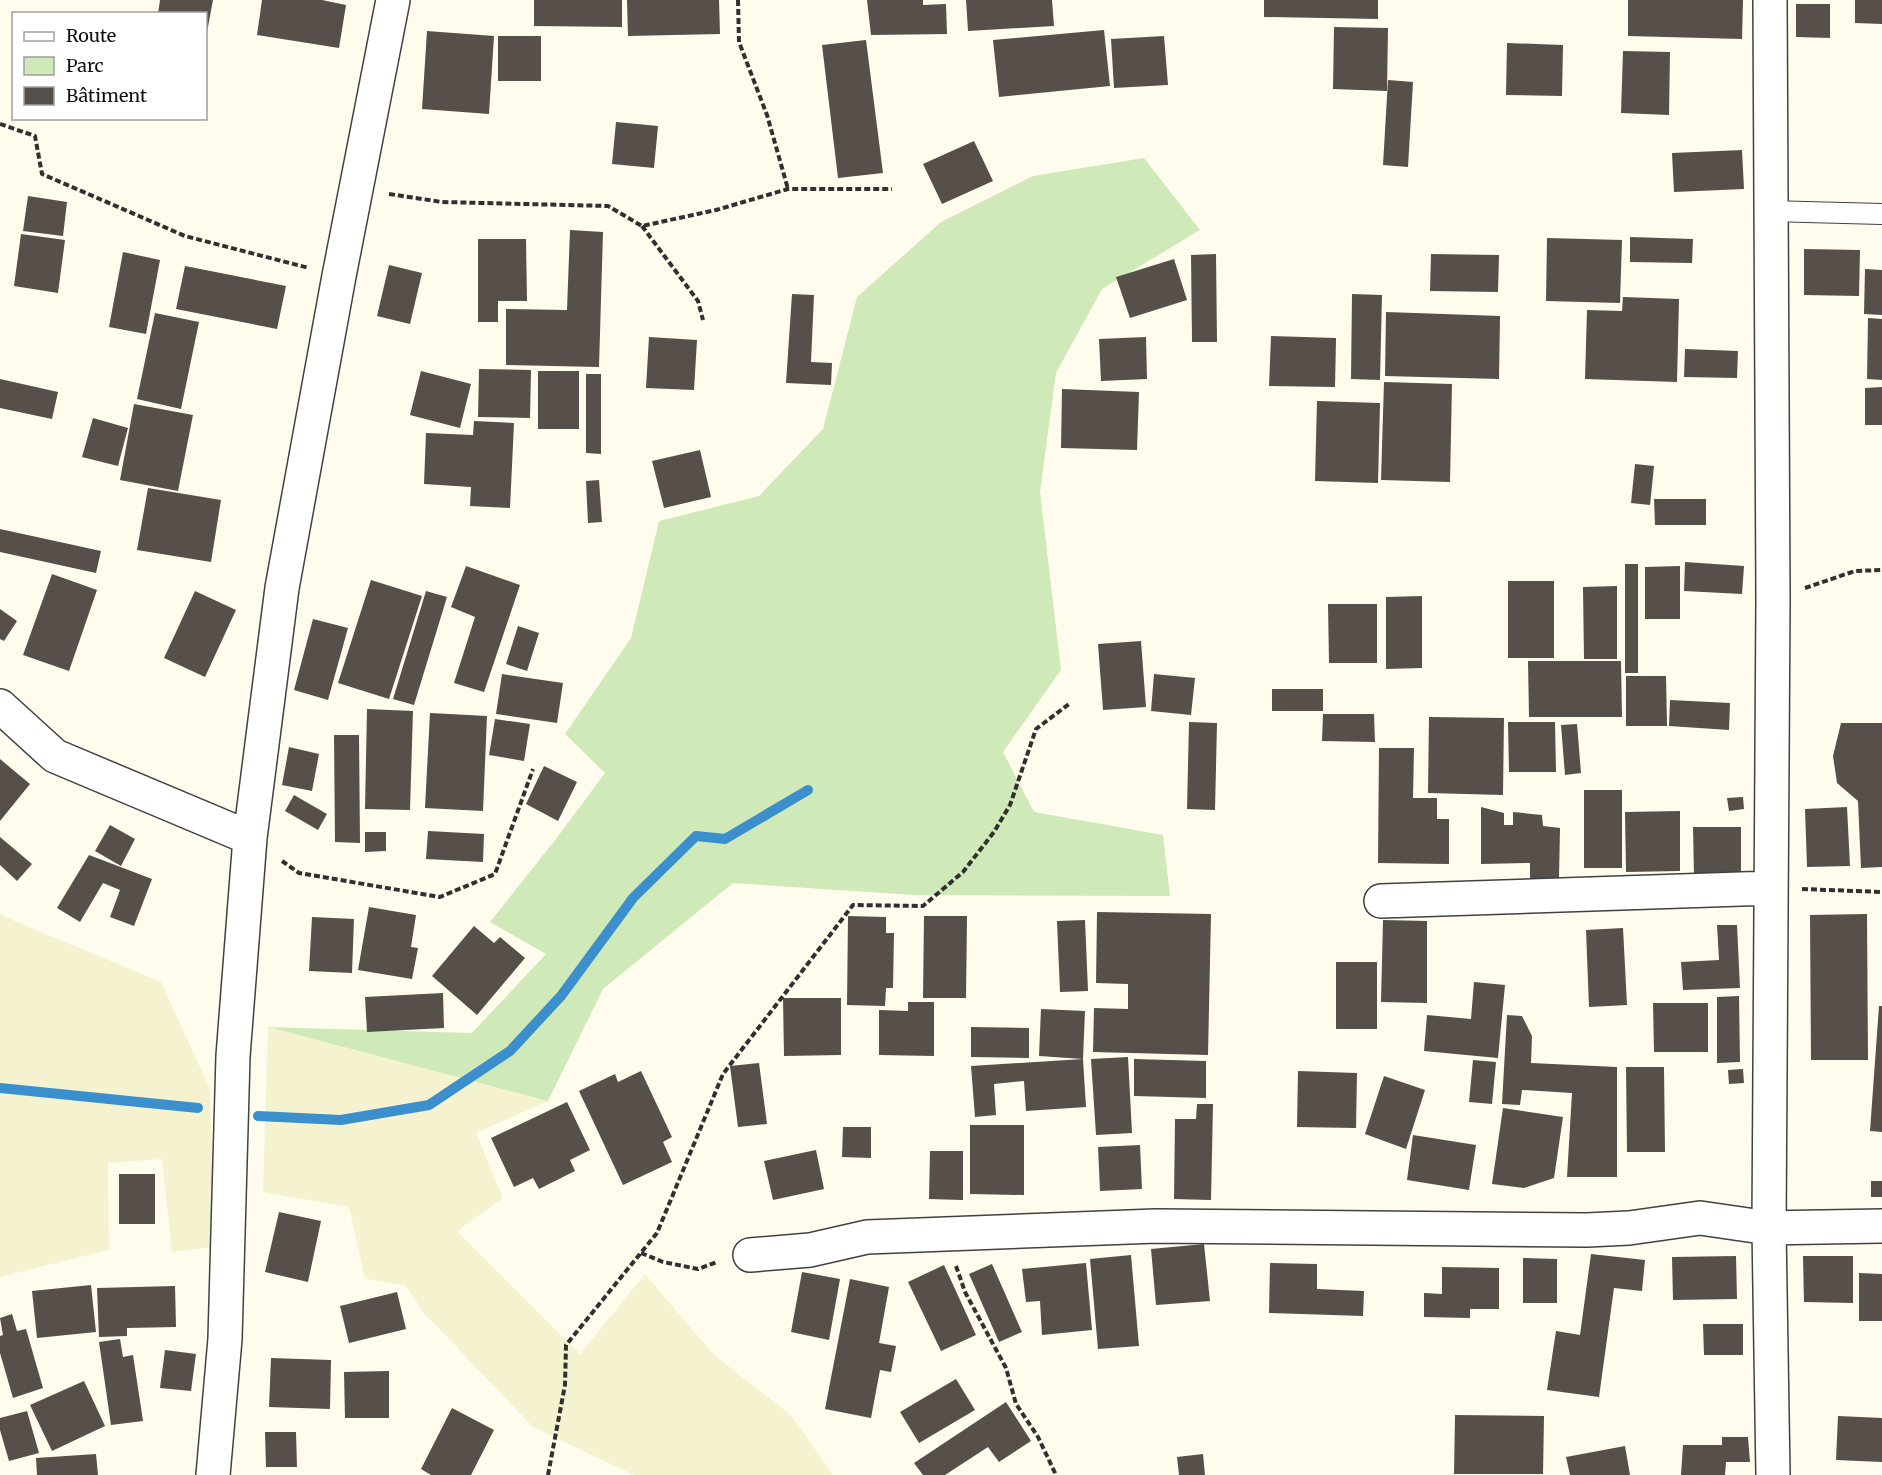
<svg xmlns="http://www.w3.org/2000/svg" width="1882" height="1475" viewBox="0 0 1882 1475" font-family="Merriweather,serif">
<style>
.farmland{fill:#f4f2cf}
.green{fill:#d0e9b8}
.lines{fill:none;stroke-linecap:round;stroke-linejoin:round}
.stream{stroke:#3b8fcc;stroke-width:10}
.building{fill:#564f4a}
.service-casing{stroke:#414141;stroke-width:22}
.minor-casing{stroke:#414141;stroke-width:36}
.path{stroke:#303030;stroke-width:4;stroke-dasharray:6 3;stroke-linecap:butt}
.service{stroke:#fff;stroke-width:20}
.minor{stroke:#fff;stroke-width:33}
</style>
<rect width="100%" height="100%" fill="#fffcee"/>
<path class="farmland" d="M0,913L5,917L161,982L210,1089L214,1247L172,1252L162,1159L108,1163L109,1250L0,1277Z
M268,1027L548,1101L476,1133L503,1198L457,1231L580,1354L645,1274L715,1356L791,1415L833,1475H634L533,1427L424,1313L405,1285L365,1279L349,1207L263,1192Z"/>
<path class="green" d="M1144,158L1200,230L1102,289L1056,373L1040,492L1061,670L1003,752L1034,812L1163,835L1170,896L914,895L733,883L603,989L548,1101L268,1027L472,1033L546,954L490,922L556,839L605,773L565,734L631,638L659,521L759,496L823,429L857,297L941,222L1033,176Z"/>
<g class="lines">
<path class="stream" d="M0,1088L198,1108
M258,1116L341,1120L429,1105L510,1051L561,996L633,898L696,836L725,839L808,790"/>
</g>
<path class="building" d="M160,0H213L207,32L206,14H158Z
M262,0H322L346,5L339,48L257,35Z
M534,0H622V27L534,26Z
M627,0H719L720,34L628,36Z
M867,0H923V5L946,4L947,34L871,35Z
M966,0H1052L1054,26L968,31Z
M1264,0H1378V19L1264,17Z
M1628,0H1743L1742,39L1628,36Z
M1855,0H1882V24L1855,23Z
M1796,4H1830V38L1796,37Z
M1334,27L1388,28L1387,91L1333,89Z
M1104,30L1110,86L999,97L993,40Z
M427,31L494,36L489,114L422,109Z
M498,36H541V81H498Z
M1164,36L1168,85L1114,88L1111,39Z
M866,40L883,173L838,178L822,45Z
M1507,43L1563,45L1562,96L1506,95Z
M1623,51L1670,52L1669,115L1621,113Z
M1388,80L1413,82L1408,167L1383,165Z
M616,122L658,126L654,168L612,164Z
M974,141L993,181L942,204L923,164Z
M1742,150L1744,189L1674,192L1672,153Z
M28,196L67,202L63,236L23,231Z
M570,230L603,232L599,367L506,365V309L567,310Z
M21,234L65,240L58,293L14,286Z
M1630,237L1693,239L1692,263L1630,262Z
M1547,238L1622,240L1620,303L1546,301Z
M478,239H526L527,301H498V322H478Z
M1804,249L1860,250L1859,296L1804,295Z
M123,252L160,260L146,334L109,327Z
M1216,254L1217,342H1192L1191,255Z
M1431,254L1499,255L1498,292L1430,291Z
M1174,259L1187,300L1130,318L1116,277Z
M389,265L422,273L410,324L377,316Z
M185,266L286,286L277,329L176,309Z
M1865,269L1882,270V315L1864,314Z
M792,294L814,295L811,362L832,363L831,385L786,383Z
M1352,294L1382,295L1380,380L1351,379Z
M1623,297L1679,299L1677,382L1585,379L1587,310L1622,311Z
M1386,312L1500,316L1499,379L1385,376Z
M155,313L199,322L181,409L137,399Z
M1868,318L1882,319V380L1867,379Z
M1271,336L1336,338L1335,387L1269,386Z
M649,337L697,340L694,390L646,388Z
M1146,337L1147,379L1101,381L1099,339Z
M1685,349L1738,351L1737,378L1684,377Z
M479,369L531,370L530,418L478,417Z
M421,371L471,384L460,428L410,415Z
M538,371H579V429H538Z
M586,374H601V454L586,453Z
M0,379L58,392L52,419L0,408Z
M1384,382L1452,384L1450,482L1381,480Z
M1882,387V425H1865V388Z
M1062,389L1139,392L1137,450L1061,448Z
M1317,401L1380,403L1378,483L1315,481Z
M134,404L193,415L178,491L120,480Z
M93,418L128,428L118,466L82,457Z
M474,421L514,423L510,508L470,506L471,487L424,484L426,433L473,435Z
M700,450L711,497L664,508L652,461Z
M1635,464L1654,466L1650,505L1631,503Z
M599,480L602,522L588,523L586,481Z
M148,488L221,500L211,562L137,550Z
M1654,499H1706V525H1655Z
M0,529L101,551L96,573L0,552Z
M1685,562L1744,566L1742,594L1684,591Z
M1625,564H1638V673H1625Z
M466,566L520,585L484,692L454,683L475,617L451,607Z
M1680,566V619H1645V567Z
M52,574L97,590L69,671L23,655Z
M371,580L422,596L389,699L338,683Z
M1508,581H1554V658H1508Z
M1617,586V659H1584L1583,587Z
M195,591L236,610L205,677L164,658Z
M426,591L447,597L414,705L393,699Z
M1422,596V668L1386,669V597Z
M1328,604H1377V663H1329Z
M0,609L17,621L4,641L0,639Z
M313,619L348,628L328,700L294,690Z
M518,626L539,633L527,671L506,664Z
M1141,641L1146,707L1103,710L1098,644Z
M1528,661H1621L1622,717H1529Z
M502,674L563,683L557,723L496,714Z
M1154,674L1195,678L1191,715L1151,711Z
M1626,676H1666L1667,726H1626Z
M1272,689H1323V711H1272Z
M1670,700L1730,703L1729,730L1669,726Z
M367,709L413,711L410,810L365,809Z
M430,713L487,716L483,811L425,808Z
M1323,714H1374L1375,742L1322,741Z
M1429,717L1504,718L1503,795L1428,793Z
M495,719L530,724L524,761L489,755Z
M1189,722L1217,723L1215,810L1187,809Z
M1508,722H1555L1556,772H1509Z
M1841,723H1882V867L1861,868L1858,801L1837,783L1833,756Z
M1577,724L1581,773L1565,775L1561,725Z
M334,735H359L360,843L335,842Z
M289,747L319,754L312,791L282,785Z
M1379,748H1414L1413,798H1437V819H1449V864L1378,863Z
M0,759L30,784L0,821Z
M544,766L577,782L558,821L526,804Z
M1584,790H1622V868H1584Z
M294,795L327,814L318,830L285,811Z
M1743,797L1744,809L1729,811L1727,798Z
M1481,807L1504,813V825H1513V812L1542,815L1543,826L1560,828L1559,878H1530V863L1481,864Z
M1847,807L1850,866L1807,867L1805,809Z
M1680,811V871L1626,872L1625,812Z
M110,825L135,839L121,866L95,851Z
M1693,827H1741V876L1694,877Z
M428,831L484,834L483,862L426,859Z
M365,832H386V851L365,852Z
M0,837L32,864L17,881L0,865Z
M89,855L152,879L134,926L110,917L120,890L103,883L80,922L57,908Z
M369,907L416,915L411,947L418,948L412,979L358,970Z
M1097,912L1211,914L1208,1055L1093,1052L1094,1008L1128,1009V984L1096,983Z
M1867,914L1868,1060H1811L1810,915Z
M848,916L886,917V933H894L893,988H886L885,1006L847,1005Z
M924,916H967L966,998H923Z
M312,917L354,919L352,973L309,971Z
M1085,920L1088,991L1060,992L1057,921Z
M1383,920L1427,921V1003L1381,1002Z
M1717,925H1737L1740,988L1683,990L1681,962L1719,960Z
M474,926L494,943L500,937L525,958L477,1015L432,976Z
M1623,928L1627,1005L1589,1007L1586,930Z
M1336,962H1377V1029H1336Z
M1474,982L1505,985L1498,1058L1424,1051L1427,1015L1471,1019Z
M443,993L444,1028L367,1032L365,997Z
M1739,996L1740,1062L1717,1063V997Z
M783,998H841V1055L784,1056Z
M908,1002H934V1056L879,1055V1010L908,1011Z
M1653,1003H1708V1052H1654Z
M1879,1006H1882V1132L1870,1131Z
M1041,1009L1085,1011L1083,1059L1039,1056Z
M1507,1015L1522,1016L1532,1036L1531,1063L1617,1067V1177H1567L1572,1093L1522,1090L1520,1105L1502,1104Z
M971,1027L1029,1028V1058L971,1057Z
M1128,1057L1132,1133L1096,1135L1091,1059Z
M1083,1059L1086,1107L1026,1111L1024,1081L994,1084L996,1115L975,1117L971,1066Z
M1134,1059L1206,1061V1098L1134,1096Z
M1473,1060L1496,1062L1492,1104L1469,1102Z
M759,1063L767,1124L738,1127L730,1066Z
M1626,1067H1664L1665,1152H1627Z
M1743,1069L1744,1083L1729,1084L1728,1070Z
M641,1071L672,1137L663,1142L672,1162L623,1185L579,1091L615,1074L618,1082Z
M1298,1071L1357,1073L1356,1128L1297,1127Z
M1384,1076L1425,1090L1406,1149L1365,1134Z
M567,1102L590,1150L570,1160L575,1171L539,1189L533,1178L514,1187L491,1138Z
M1197,1104H1213L1211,1200L1174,1199L1175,1119H1196Z
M1503,1108L1563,1117L1554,1178L1524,1188L1492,1184Z
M970,1125H1024V1195L970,1194Z
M843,1127H871V1158L842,1157Z
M1413,1135L1476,1145L1469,1190L1407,1180Z
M1140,1145L1142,1189L1100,1191L1098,1147Z
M816,1150L824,1189L773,1200L764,1161Z
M930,1151H963V1200L929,1199Z
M119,1174H155V1224H119Z
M1871,1181H1882V1197H1871Z
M279,1212L321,1221L308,1282L265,1272Z
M1204,1244L1210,1301L1156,1305L1151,1249Z
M1591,1254L1645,1260L1642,1291L1614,1288L1599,1397L1547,1390L1556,1331L1580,1335Z
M1131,1255L1139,1346L1098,1349L1090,1259Z
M1736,1256L1737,1299L1673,1300L1672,1257Z
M1803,1256H1853V1303L1804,1302Z
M1523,1258L1557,1259V1303H1523Z
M1086,1263L1092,1330L1042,1335L1040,1301L1026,1302L1022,1269Z
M1270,1263L1317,1264V1289L1364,1291L1363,1316L1269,1313Z
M992,1264L1022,1332L999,1342L969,1274Z
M944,1265L976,1335L941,1351L908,1282Z
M1442,1267L1499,1268V1309H1470V1318L1424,1317V1293L1442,1294Z
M802,1272L840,1279L829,1340L791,1332Z
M1859,1273L1882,1274V1321H1859Z
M850,1279L889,1287L879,1343L896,1346L891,1372L880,1370L871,1418L825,1409Z
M91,1285L96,1332L37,1338L32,1291Z
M175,1286L176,1327L127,1328V1336L99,1337L97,1288Z
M397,1292L406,1329L349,1343L340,1306Z
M12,1314L17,1331L26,1329L43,1388L13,1398L0,1353V1336L3,1335L0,1318Z
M1703,1324H1743V1355H1704Z
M120,1339L123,1357L133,1355L143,1421L111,1425L99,1342Z
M165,1350L196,1354L191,1391L160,1388Z
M271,1358L331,1360L330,1409L269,1407Z
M389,1371V1418H345L344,1372Z
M956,1379L975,1410L919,1443L900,1412Z
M84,1381L105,1426L52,1451L30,1405Z
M1006,1402L1031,1441L999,1462L988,1447L945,1475H923L914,1463Z
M452,1408L494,1430L471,1475H431L421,1469Z
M27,1411L39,1453L9,1461L0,1430V1418Z
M1455,1415L1544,1416L1543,1474H1454Z
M1838,1416L1882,1418V1462L1836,1460Z
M265,1432H296L297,1467H266Z
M1722,1437H1748L1750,1462H1726L1725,1475H1681L1683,1445H1722Z
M1625,1446L1630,1475H1570L1566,1457Z
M96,1454L98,1475H37L36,1458Z
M1203,1454L1205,1475H1179L1177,1457Z"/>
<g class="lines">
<defs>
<path id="service" d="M1771,211L1882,214"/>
<path id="minor" d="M1770,0L1773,599L1769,1228L1773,1475
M0,706L55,756L250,838
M1381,901L1771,888
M750,1255L810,1250L867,1237L1156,1226L1587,1230L1629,1228L1700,1218L1769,1228L1882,1226
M213,1475L225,1339L233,1056L250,838L282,588L339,276L393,0"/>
</defs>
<use href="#service" class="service-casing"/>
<use href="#minor" class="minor-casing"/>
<path class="path" d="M738,0L739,42L767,115L788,189
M0,124L35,136L42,174L185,236L309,268
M389,194L442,202L608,206L642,226L716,210L788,189H892
M642,226L698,301L703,320
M1805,588L1855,571L1882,570
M282,861L299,873L440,897L495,874L533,769
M1802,889L1882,892
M641,1253L663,1262L698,1269L717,1262
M956,1266L965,1292L1006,1368L1016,1404L1038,1437L1056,1475
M548,1475L565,1385L566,1345L657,1233L723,1074L853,905L923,906L963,872L994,832L1010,805L1036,729L1069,704"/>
<use href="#service" class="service"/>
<use href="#minor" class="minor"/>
</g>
<rect x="12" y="12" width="195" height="108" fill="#ffffff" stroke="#9f9f9f" stroke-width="1.5"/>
<rect x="24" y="32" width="30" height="9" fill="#ffffff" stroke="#9f9f9f" stroke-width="1.5"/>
<text x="66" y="42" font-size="18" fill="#0e0e0e">Route</text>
<rect x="24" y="57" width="30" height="18" fill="#d0e9b8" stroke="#9f9f9f" stroke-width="1.5"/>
<text x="66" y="72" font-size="18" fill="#0e0e0e">Parc</text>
<rect x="24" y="87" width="30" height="18" fill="#564f4a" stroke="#9f9f9f" stroke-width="1.5"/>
<text x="66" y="102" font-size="18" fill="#0e0e0e">Bâtiment</text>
</svg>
